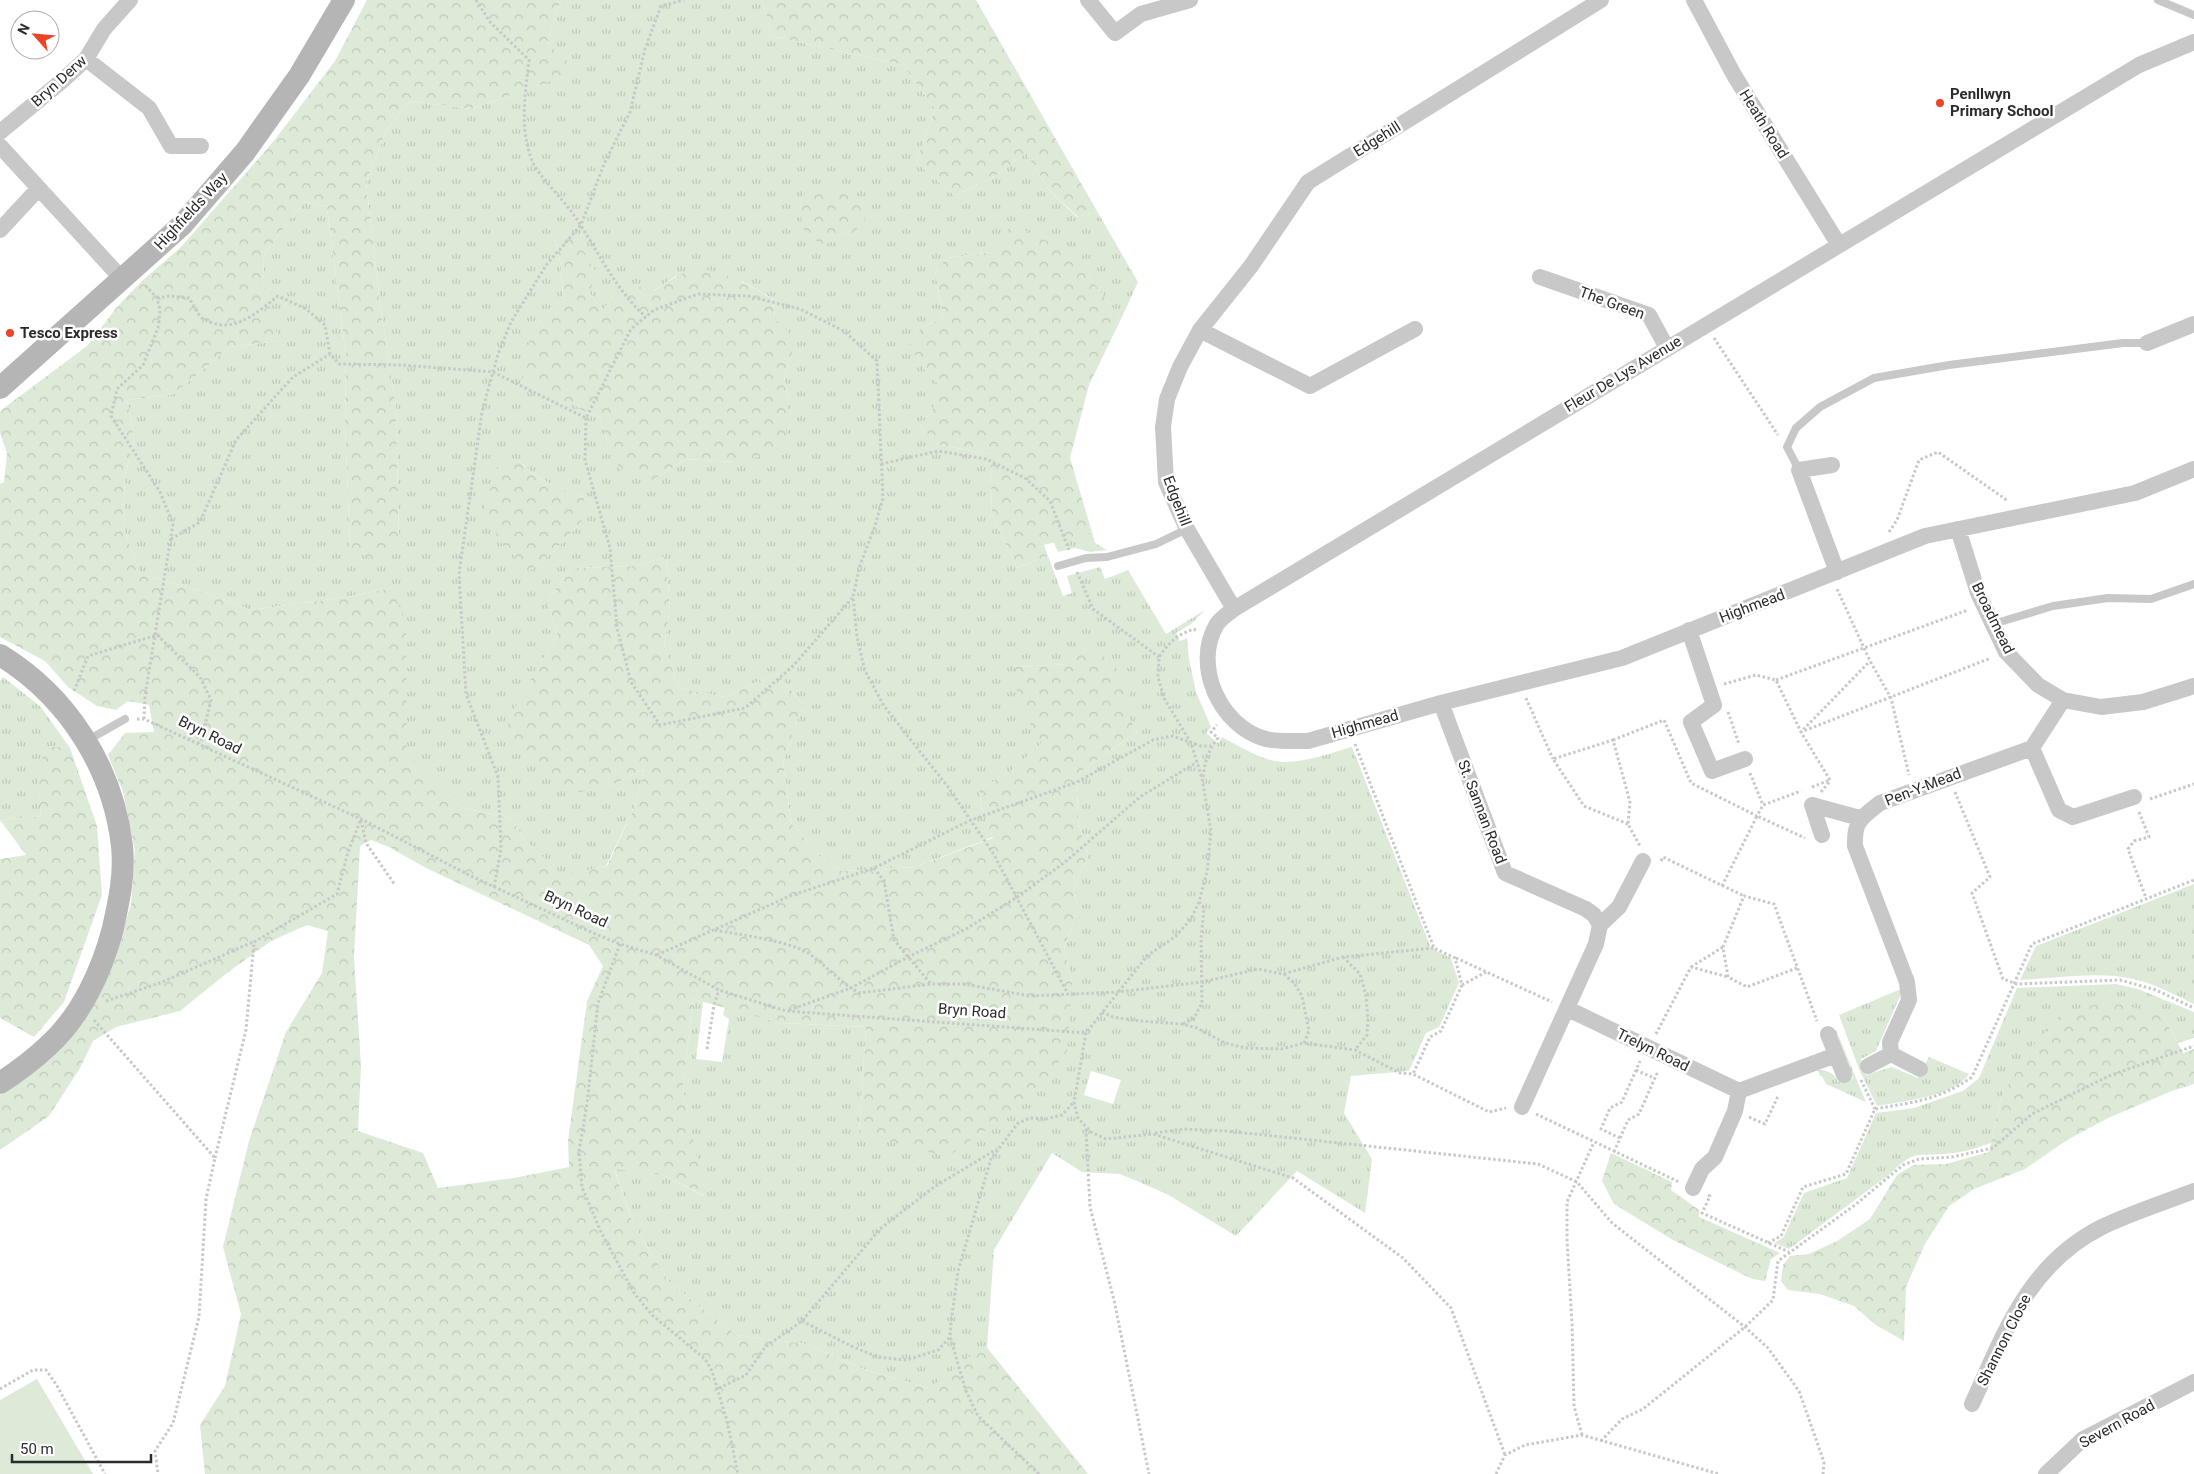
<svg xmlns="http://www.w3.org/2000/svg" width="2194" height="1474" viewBox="0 0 2194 1474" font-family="Roboto,sans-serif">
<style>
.grass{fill:url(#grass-tufts);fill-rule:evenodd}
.forest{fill:url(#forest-crowns);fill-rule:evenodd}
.pitch{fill:#ddead8}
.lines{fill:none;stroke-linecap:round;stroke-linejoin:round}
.path{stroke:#c8c8c8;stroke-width:3;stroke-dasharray:2.5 2.5;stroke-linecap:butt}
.lane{stroke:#c8c8c8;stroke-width:8}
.street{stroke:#c8c8c8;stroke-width:16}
.secondary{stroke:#b5b5b5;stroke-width:22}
.poi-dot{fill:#ec4424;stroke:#fff;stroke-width:2}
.labels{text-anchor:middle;stroke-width:5;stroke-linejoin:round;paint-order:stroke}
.street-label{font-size:15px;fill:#2b2b2b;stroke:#fff}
.poi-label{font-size:15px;font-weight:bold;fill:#2b2b2b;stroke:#fff;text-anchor:start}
</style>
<defs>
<pattern id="grass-tufts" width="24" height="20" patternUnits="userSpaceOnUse" patternTransform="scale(1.25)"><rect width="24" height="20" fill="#ddead8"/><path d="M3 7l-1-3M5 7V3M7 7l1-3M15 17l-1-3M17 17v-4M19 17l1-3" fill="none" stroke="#bec9ba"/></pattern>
<pattern id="forest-crowns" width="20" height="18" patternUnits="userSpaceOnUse" patternTransform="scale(1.25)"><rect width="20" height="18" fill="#ddead8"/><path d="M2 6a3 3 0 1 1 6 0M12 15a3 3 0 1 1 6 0" fill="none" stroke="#bec9ba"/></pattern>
</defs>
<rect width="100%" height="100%" fill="#fff"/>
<path class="grass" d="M561,0H762L772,36L903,65L935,109L916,162L955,196L997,175L1026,153L1049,190L1077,217L1097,211L1138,282L1121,319L1088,275L993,252L947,258L935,271L943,318L922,327L926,372L942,387L933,408L920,427L940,445L990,454L992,515L1017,568L1048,556L1063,596L1072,593L1067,576L1100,567L1105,579L1128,570L1166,634L1205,610L1191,624L1176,633L1180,641L1187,638L1189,659L1196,692L1211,727L1206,733L1218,743L1222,737C1239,746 1264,762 1284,762C1307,762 1330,753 1352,747L1431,948L1451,958L1459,983L1439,1027L1426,1033L1409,1071L1351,1076L1344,1113L1372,1159L1365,1213L1297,1171L1236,1236L1167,1194L1120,1174L1082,1172L1052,1153L994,1250L987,1348L929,1388L866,1370L805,1344L736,1335L670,1283L634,1226L614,1168L663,1175L704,1196L683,1089L693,999L703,1002L696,1059L722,1062L729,1019L723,1015L725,1007L780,1023L866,1027L859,1133L1072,982L1064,947L1078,911L1074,886L1088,857L1078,821L1077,774L1137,732L1087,647L1068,664L1015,667L1042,743L1014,769L979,790L982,808L993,837L915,867L842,871L821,858L791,823L783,762L803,705L777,673L725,697L679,688L664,646L670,609L666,556L638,566L571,568L547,601L558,637L540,663L609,787L644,769L635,806L606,866L562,876L526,841L510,818L463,808L421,771L406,747L405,708L391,588L347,597L251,610L198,590L140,574L123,526L125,476L134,438L127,400L174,394L230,347L278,341L263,280L264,255L304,201L327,207L346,356L345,425L350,548L399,544L396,406L380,304L366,182L387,129L411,101L471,109L578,71L547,43ZM555,238L589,292L603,310L614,295L653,291L676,276L743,282L773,299L775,319L792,354L784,375L788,400L735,462L686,459L650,482L608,444L600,417L586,412L536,326L563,296L561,266ZM518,460C540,481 555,488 584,497V519L556,549L529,571ZM1091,1071L1121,1080L1113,1104L1084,1095Z
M1092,532L1095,543L1107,550L1090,552L1075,548L1058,552L1053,541Z
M3,677L41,707L70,748L49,746L38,772L41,816L0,820V681Z
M2194,884V1004C2175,995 2155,984 2134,979C2097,971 2057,978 2020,980L2036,946Z
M2116,984L2138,989L2194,1012V1038L2178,1043L2163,1015L2001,1097L1991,1143C1979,1147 1966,1152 1953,1153C1920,1158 1917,1146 1890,1174L1789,1249L1774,1243L1783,1238L1804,1193L1847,1178L1876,1113L1914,1108L1963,1091L1979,1078L2017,988Z
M1901,989V994L1876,1051L1861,1059L1866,1075L1892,1067L1918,1078L1929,1057L1969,1074C1954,1097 1902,1101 1877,1106L1859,1069L1839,1015Z
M1836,1030L1866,1102L1826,1084L1822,1076H1820L1818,1070C1828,1070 1834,1073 1838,1082L1853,1078L1835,1031Z"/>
<path class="forest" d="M367,0H561L547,43L579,71L471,109L411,101L387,129L366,182L380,304L396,406L399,544L373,560L350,548L345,425L346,356L327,207L304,201L264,255L263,280L279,341L230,347L174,394L127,400L134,438L125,476L123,526L140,574L198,590L251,610L347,597L391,588L406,621L407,747L421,771L463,808L510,818L526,841L563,875L607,866L635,806L644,769L609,787L574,793L516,749L507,721L540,663L558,637L547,601L571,568L638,566L666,556L670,609L664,646L679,688L725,697L777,673L803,705L783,762L791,823L821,858L842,871L915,867L993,838L982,808L979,790L1014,769L1042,743L1018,704L1015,667L1068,664L1087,647L1110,660L1132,689L1125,710L1137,732L1077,774L1078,821L1088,857L1074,886L1078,911L1064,947L1072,982L1067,1051L1033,1097L947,1157L859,1133L866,1027L780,1023L693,999L683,1089L705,1196L663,1175L614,1169L634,1226L670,1283L736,1335L805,1344L866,1370L929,1388L985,1345L1088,1474H205L200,1425L225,1386L241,1314L223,1247L249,1141L286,1032L322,973L328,931L307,925L271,941L227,973L180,1011L116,1027L93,1041L80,1068L49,1116L0,1150V1095L10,1089L116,953L131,904L135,851L123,792L108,755L125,733L154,732L149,705L128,701L116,710L97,706L68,687L45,661L0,637V484L4,482L7,453L0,433V411L87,346L117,307L142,281L181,247L273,142L335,61ZM371,840L389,847L426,868L589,945L603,966L587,1001L568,1141L569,1167L514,1178L438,1188L423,1153L358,1131L361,1066L354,957L360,846Z
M762,0H976L1097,211L1078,217L1049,190L1026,153L997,175L955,196L916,162L935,109L903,65L772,36Z
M819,189H842L863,204L865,220L849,238L823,244L805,235L798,205L806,191Z
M1012,224L1053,244L1088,275L1121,319L1089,385L1070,458L1092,532L1044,545L1048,556L1017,568L992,515L990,454L940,445L920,427L933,408L941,387L926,372L909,345L922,327L943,318L935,271L947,258L993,252Z
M571,230L597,274L589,292L603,310L614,295L633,285L653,291C666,283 687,268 702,269C725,271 753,288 773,299L775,319L794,337L792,354L784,375L788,400L786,437L763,456L735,462L686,459L650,482L621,471L608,444L600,417L586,412L522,379V359L536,326L563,296L561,266L555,238Z
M518,460C540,482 555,487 584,497V519L556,549L529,571L500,542L484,508L498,466Z
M49,746L70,748L97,826L102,895L64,1002L34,1037L0,1018V859L26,855L0,820L41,816L37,767Z
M2108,1001L2163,1015L2183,1053L2194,1049V1084L2172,1091L2108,1118L2067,1140L2025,1169L1974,1189L1949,1206L1925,1244L1906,1287L1904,1341L1876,1325L1854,1306L1820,1294L1788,1290L1781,1281L1783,1265L1790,1256L1809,1254L1837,1241L1870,1219L1897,1175L1913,1165L1946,1164L1989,1152L2001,1097L2030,1049L2062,1013Z
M1611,1153L1672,1182L1671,1190L1699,1210V1217L1780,1253L1771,1259L1765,1281L1752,1279L1673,1240L1614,1204L1602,1181Z"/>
<path class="pitch" d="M37,1379L93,1474H0V1400Z"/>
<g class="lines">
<path class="path" d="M476,0L490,22L529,60C525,94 519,130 533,163C538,174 562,199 571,211C596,246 614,289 646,317
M157,298L170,296L189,298C193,304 197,314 202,318C232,337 256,313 278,296L306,309L325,325L330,354L339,364L401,365L493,372L586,418L631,329L654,310L698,294L748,296L800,309L844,331L877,361L883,498L875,526L860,565L853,597L857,637L865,671L884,706L948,787L993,853L1068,994
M1714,338L1778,435
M586,418L585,460L610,548L617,628L631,682L660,725L745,708L793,666L853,597
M881,464L938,451L986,459L1025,478L1050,501L1069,550
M1889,532L1897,520L1919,460L1938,452L2008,501
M171,539L200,522L236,440L293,377L330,354
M1077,572L1093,609L1159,657
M1837,589L1870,661L1891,698L1909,775
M1196,630L1193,629L1178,636L1168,645L1159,657L1158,677L1164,698L1191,743L1202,778L1211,831L1207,872L1199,902L1191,919L1176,936L1147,956L1086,1033L1074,1102L1078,1118L1091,1132L1106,1139L1153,1134L1293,1178L1403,1258L1451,1308L1505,1455
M1776,680L1968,610
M1724,684L1756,675L1776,680L1801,732L1870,661
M74,691L88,656L157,635L200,677L211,700L201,742L197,743
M1526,698L1553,759
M1728,712L1739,744
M137,719H144L361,819L469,875L593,933L620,944L656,955L719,990L786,1011L1086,1033
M144,719L145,696L173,524L160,492L111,416L117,389L143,365L158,328L160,310L157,298L145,285
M1613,740L1664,720L1691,783L1757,816L1763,805L1801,791
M1355,744L1434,948L1455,958L1462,985L1441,1031L1430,1037L1413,1074
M1750,773L1763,805
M1203,777C1205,762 1208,750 1218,738L1211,732L1217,725
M1830,780L1801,732L1991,658
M1812,787L1830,780
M1821,792L1830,781
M1955,792L1990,877L1972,893L2003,979L2017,984L2120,980L2156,990L2194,1008
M2150,799L2194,784
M2139,812L2149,837L2134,841L2128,849L2146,898
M361,820L366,843L395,885
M1628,824L1584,806L1553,759L1613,740L1630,802L1628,824L1640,846
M1661,861L1663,857L1744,896
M874,868L884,881L894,940L931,984
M1722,886L1757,816L1805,838
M494,887L501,849L498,777L466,694L459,574L482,412L498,354L511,322L547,264L581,225L604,164L630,112L645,49L661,6L684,0
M715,930C740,935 786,940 808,953C826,965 840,983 860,993L931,984H964L1030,996L1118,992L1202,982L1258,969L1283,974L1343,957L1434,948
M620,944L598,1003L587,1104L579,1151L582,1187L601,1232L634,1293L652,1315L705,1359L712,1371L727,1421L738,1474
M657,955L790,896L874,868L971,820L1077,782L1153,740L1172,736L1201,746H1211
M1343,957L1360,974L1366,995L1368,1021L1367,1035L1355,1050
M1456,958L1552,1002
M1691,967L1723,947
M1797,968L1747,987L1728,977L1723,947L1744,896L1774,904L1817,1021
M1284,974L1294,983L1302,996L1309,1031L1304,1043
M1462,985L1486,972
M106,1001L160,983L253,942
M789,1010L851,988L908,957L966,929L1016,898L1065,862L1140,797L1197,762
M1102,1012L1113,1017L1140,1021L1182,1024L1197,1028L1225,1043L1245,1048L1281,1049L1304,1043L1355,1050L1400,1073L1413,1074L1489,1112L1506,1108
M94,1020L215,1158L206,1199L199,1317L173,1423L155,1451L158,1474
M1183,1024L1194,1018L1202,1003L1201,939L1204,908L1199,902
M1656,1034L1691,967L1728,977
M707,1049L714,1005L719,990
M1636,1070L1654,1078
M1861,1080L1875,1109
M1536,1114L1679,1182
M1749,1117L1765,1124L1778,1096
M1086,1129L1090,1207L1114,1300L1149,1474
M1155,1133L1183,1129L1226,1131L1538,1164L1577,1182L1612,1223L1745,1327L1768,1348L1799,1391L1824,1462L1823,1474
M1620,1138L1601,1129L1610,1108L1622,1102L1640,1061
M1614,1152L1628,1120L1639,1114L1658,1071
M215,1158L246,1030L254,942L337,894L348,852L361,819
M1708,1195L1710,1196L1702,1213L1789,1252
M1768,1243L1781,1236L1803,1187L1846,1174L1875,1109C1914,1102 1939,1100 1972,1077L2032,944L2194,880
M802,1321L851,1346L878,1357L906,1360L938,1350L950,1337
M719,1388L746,1375L765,1347L802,1321L880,1229L934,1187L997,1149
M0,1389L33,1370H46L56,1384L105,1474
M1582,1435L1574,1406L1572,1323L1567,1240V1202L1594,1142
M1601,1441L1622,1419L1643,1409L1745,1327L1773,1300L1778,1261L1855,1205L1903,1165L1919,1159L1952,1157L1993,1148L2032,1114L2111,1075L2194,1046
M1039,1474L978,1416L966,1391L958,1364L950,1336L951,1323L958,1271L991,1159L1018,1123L1030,1118L1046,1119L1062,1115L1074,1102
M1496,1474L1505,1455L1525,1445L1582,1435L1719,1474"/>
<path class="lane" d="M2158,0L2194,15
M1799,470L1787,447L1796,428L1820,407L1874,378L1949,365L2123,343H2147
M1058,566L1086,558L1107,557L1156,544L1187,529
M1993,624L2053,606L2108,598L2151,599L2194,584
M88,740L125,719"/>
<path class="street" d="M1088,0L1115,33L1141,14L1190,0
M1694,0L1734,75L1839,245
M2194,42L2139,65L1234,609C1229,613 1221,618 1217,624C1192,665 1220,727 1266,739C1279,742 1294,741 1308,741L1441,703L1622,658L1925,536L2135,493L2194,469
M86,59L149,108L171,146H201
M0,132L63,80L86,59L104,29L130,0
M0,146L123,280
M0,230L39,188
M1540,277L1649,315L1667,348
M1200,330L1310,386L1415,329
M2147,343L2194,324
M1832,465L1799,470L1837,572
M1958,529L1978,593L2006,652L2038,685L2063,700L2101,707L2143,702L2194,686
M1234,609L1187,529L1166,482L1163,427L1167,399L1180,367L1200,330L1251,266L1308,182L1601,0
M1689,630L1714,705L1691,722L1712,771L1745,759
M1441,703L1505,873L1586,909L1594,915L1600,925L1596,944L1522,1107
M2032,748L2059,810L2073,817L2134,797
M1822,835L1812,805L1860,818
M1600,925L1619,907L1643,861
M1568,1009L1739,1091L1836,1055
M1828,1034L1844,1075
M1891,1054L1890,1042L1909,1000L1907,982L1855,846C1854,821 1861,818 1880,803L2032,748L2063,700
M1891,1054L1920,1069
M1868,1066L1891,1054
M1693,1188L1702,1169L1715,1157L1735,1111L1739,1091
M1972,1404C2004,1334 2028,1264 2102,1227C2131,1213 2163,1203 2194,1191
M2046,1474L2083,1439L2194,1382"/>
<path class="secondary" d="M0,388L182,225L245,152L299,76L344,0
M0,655C67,696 113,767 122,846C125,874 119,901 113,928C102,971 81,1016 48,1046C33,1060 17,1072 0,1083"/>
</g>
<g class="poi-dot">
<circle cx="1940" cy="103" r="5"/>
<circle cx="10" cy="333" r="5"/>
</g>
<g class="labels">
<g class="street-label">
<text transform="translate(59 81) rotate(-42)" y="5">Bryn Derw</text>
<text transform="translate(1764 124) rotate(58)" y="5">Heath Road</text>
<text transform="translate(1377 139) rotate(-32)" y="5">Edgehill</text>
<text transform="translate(191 211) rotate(-47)" y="5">Highfields Way</text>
<text transform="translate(1612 303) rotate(20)" y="5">The Green</text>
<text transform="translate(1623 374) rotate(-31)" y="5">Fleur De Lys Avenue</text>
<text transform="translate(1177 501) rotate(69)" y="5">Edgehill</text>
<text transform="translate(1752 606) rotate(-21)" y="5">Highmead</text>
<text transform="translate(1993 618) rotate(64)" y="5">Broadmead</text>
<text transform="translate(1365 724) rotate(-16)" y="5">Highmead</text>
<text transform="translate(210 735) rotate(26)" y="5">Bryn Road</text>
<text transform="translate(1923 787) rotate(-21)" y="5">Pen-Y-Mead</text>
<text transform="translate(1482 812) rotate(69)" y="5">St. Sannan Road</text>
<text transform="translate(576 909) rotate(25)" y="5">Bryn Road</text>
<text transform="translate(972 1011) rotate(4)" y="5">Bryn Road</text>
<text transform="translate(1653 1050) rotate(26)" y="5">Trelyn Road</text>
<text transform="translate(2004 1340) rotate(-63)" y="5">Shannon Close</text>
<text transform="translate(2117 1424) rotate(-29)" y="5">Severn Road</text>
</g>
<g class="poi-label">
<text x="1950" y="99">Penllwyn<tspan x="1950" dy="17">Primary School</tspan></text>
<text x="20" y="338">Tesco Express</text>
</g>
</g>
<g transform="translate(35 35) rotate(297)"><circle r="24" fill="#ffffff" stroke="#aaaaaa"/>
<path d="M0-4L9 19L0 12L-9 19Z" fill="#ec4424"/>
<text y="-8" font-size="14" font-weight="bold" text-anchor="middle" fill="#2b2b2b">N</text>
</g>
<path d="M12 1454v8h139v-8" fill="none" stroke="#2b2b2b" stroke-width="2.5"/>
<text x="20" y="1454" font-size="15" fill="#2b2b2b" stroke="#ffffff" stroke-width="4" paint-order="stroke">50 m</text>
</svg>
